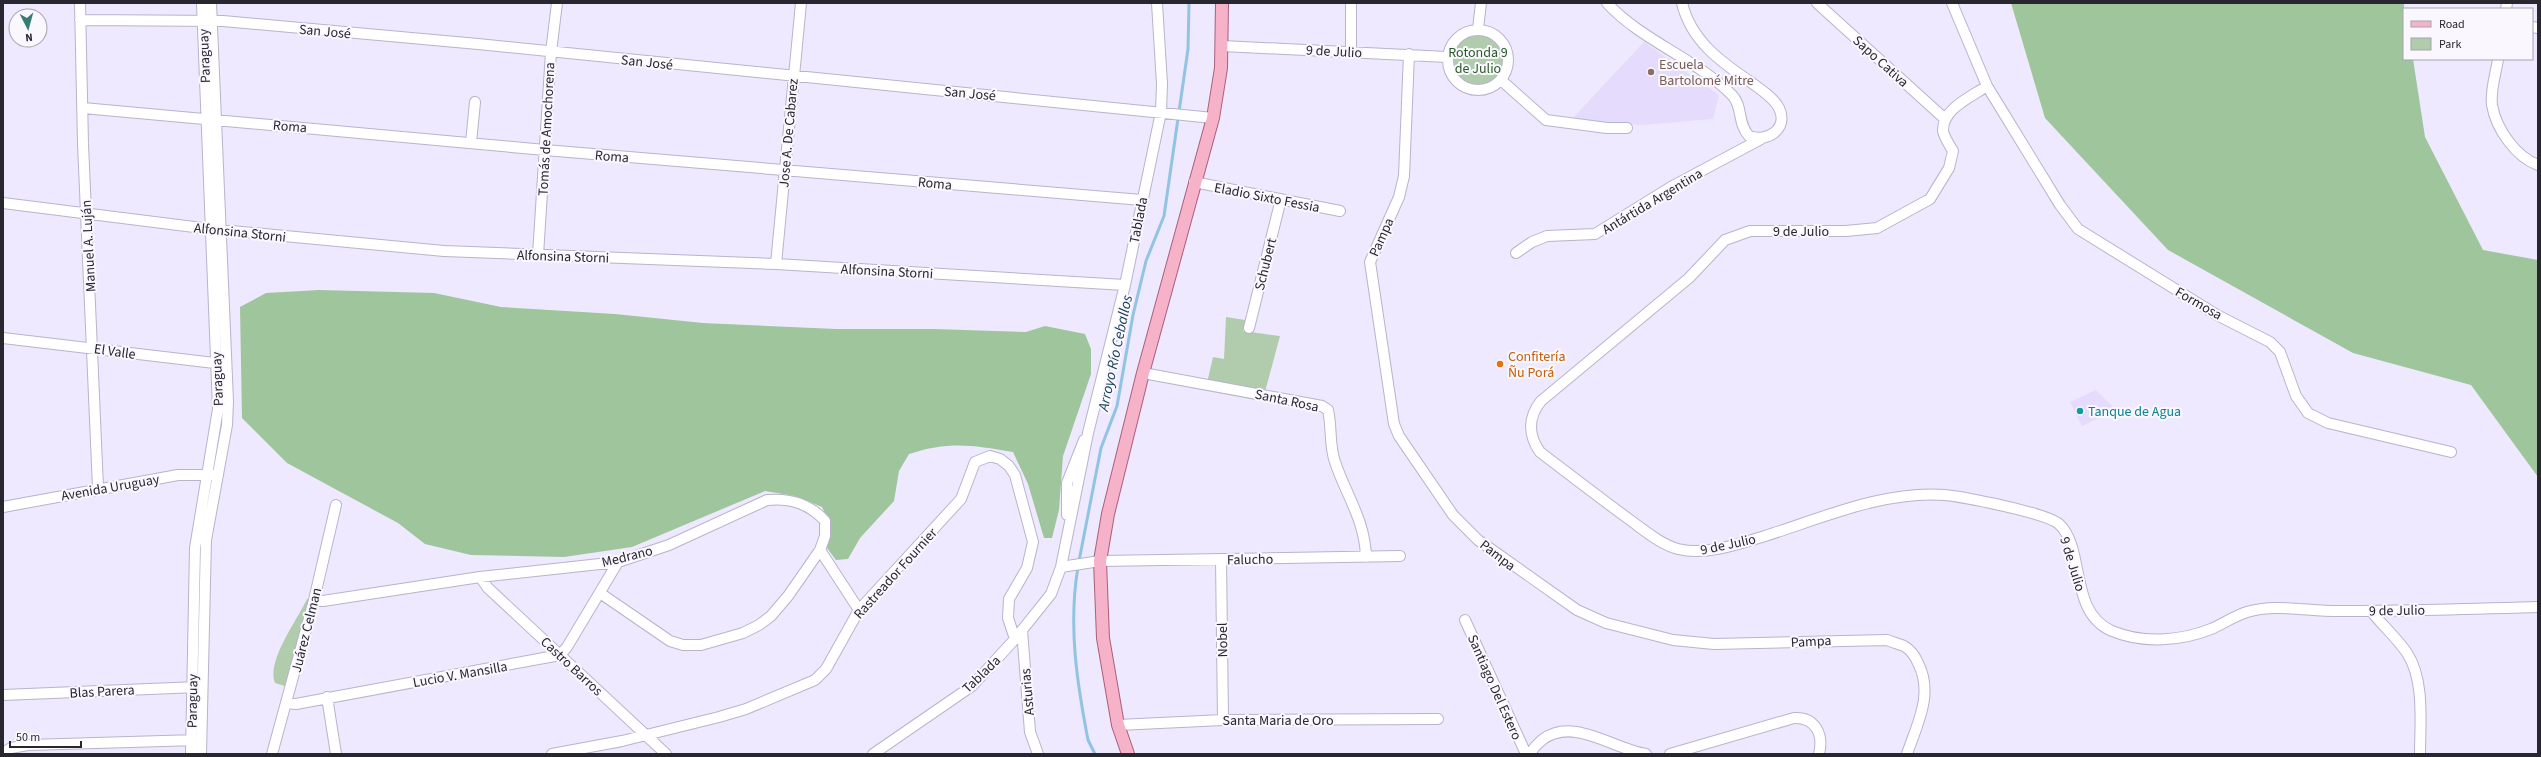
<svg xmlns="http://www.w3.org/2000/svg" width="2541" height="757" viewBox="0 0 2541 757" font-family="'Source Sans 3',sans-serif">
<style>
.built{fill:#e5dcfd}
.green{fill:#b0ccad}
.forest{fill:#9fc59c}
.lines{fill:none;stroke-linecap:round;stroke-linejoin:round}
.stream{stroke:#90c4e2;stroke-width:3}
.minor-casing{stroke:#b9b3cc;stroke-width:12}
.major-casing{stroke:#aa607b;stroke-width:14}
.minor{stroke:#fff;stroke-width:10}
.major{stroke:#f6b2c8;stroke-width:12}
.education-dot{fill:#8d6e63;stroke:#faf8fe;stroke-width:1.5}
.food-dot{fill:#e8710a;stroke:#faf8fe;stroke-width:1.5}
.culture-dot{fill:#0f9aa8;stroke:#faf8fe;stroke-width:1.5}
.labels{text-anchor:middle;stroke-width:4;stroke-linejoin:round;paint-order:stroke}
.street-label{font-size:14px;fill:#28262f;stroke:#faf8fe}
.park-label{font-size:14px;fill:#285b26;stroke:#faf8fe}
.education-label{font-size:14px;fill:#785e54;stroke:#faf8fe;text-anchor:start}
.food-label{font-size:14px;fill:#c56008;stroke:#faf8fe;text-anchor:start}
.culture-label{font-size:14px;fill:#0d838f;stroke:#faf8fe;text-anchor:start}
.water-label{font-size:15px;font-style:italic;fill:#194359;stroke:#faf8fe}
</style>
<rect width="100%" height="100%" fill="#eee9fe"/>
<path class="built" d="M1644,42L1719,95L1713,119L1643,125L1570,121Z
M2096,390L2116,410L2082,426L2070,402Z"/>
<path class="green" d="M1448 60a30 30 0 1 1 60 0a30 30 0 1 1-60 0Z
M1226,317L1245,320L1243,331L1280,336L1265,392L1207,383L1213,357L1224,359Z
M307,599L312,600L288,687L275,683C266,661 298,619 307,599Z"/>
<path class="forest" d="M2011,3H2404V59H2413L2425,137L2483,250L2538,260V477L2471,385L2353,353L2168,250L2045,118Z
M319,290L434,293L501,307L615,314L703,323L836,329H934L1026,332L1045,326L1085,334L1091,349V374L1063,456L1059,510L1052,538H1044L1028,484L1013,452C972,445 949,441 909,454L899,471L894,501L860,538L848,559L836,560L827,548L830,523L822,507L795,496L765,491L632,547L564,557L471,555L425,544L398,523L287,463L242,418L240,307L266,293Z"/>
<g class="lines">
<path class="stream" d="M1079,561L1101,448L1117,406L1133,315L1146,261L1164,216L1188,49L1189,3
M1078,567C1068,625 1077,683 1088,740L1095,754"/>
<defs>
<path id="minor" d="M80,3L83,144L98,488
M1351,3V52
M1607,3C1642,41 1695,58 1732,95C1743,106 1737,123 1749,136C1767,143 1789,129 1779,108C1774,98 1761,90 1752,83C1721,62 1691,41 1682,3
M1817,3L1945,119
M1952,3L1987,86C1971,97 1942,109 1943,131C1944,137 1950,146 1953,151L1949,168L1930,199L1877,228L1846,231H1750L1725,240L1689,278L1541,401C1528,417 1528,435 1540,452C1570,475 1600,498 1630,520C1644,530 1660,544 1678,549C1706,556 1739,544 1765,536C1822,518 1885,490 1945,495C1964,497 2047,513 2059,524C2086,549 2068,612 2112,631C2143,644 2181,641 2211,629C2223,624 2234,616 2247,612C2276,603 2311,612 2342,611C2407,611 2473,609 2538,607
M2506,9L2507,3
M80,20L223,21L478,44L1213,118
M2532,27L2538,28
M1478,29L1481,3
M1448 60a30 30 0 1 1 60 0a30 30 0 1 1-60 0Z
M1222,46L1447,57
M1409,54L1404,176L1399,197L1370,262L1394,424L1399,436L1453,515L1478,540L1577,610L1606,623L1673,640L1714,644L1887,640C1892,642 1899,644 1904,646C1911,650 1915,656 1918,663C1934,694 1917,724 1907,754
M2498,59C2496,73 2490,91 2492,105C2496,129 2516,157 2538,165
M1501,80L1546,120L1607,128H1627
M1987,86L2060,205L2078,229L2217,315L2270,342L2280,352L2296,396L2308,413L2328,423L2451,452
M83,108L545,150L1142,200
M471,143L475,102
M1194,182L1340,211
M3,203L210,229L444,251L776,264L1125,285
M1516,253L1532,242L1547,236L1595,234L1671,187L1761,139
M538,255L551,52L557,3
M776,264L801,3
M1249,328L1281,199
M3,338L223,364
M1143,373L1322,406L1328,410C1332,427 1329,445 1335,462C1346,495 1365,520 1366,557
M3,507L178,475H213
M1067,515V483L1084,440
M1221,559L1223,720
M1061,567L1100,561L1400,556
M480,577L488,588L666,754
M600,593L670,641L683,645H701L743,633L759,625L771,616L788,596L820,550
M314,600L323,601L480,577L618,562L669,545L767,500C790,498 809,503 825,521V536L820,550L859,610
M2371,611C2382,625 2397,638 2407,653C2425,680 2420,724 2420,754
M1465,620L1526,754
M1022,630L1030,732L1038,754
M3,695L198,687
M327,697L336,754
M287,703L296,704L560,655L567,647L618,562
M1118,725L1223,720L1438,719
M3,753L11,748L28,745L197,740
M191,754L195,548L218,409L202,3
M201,754L206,540L227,425L228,401L211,3
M272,754L314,600L336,505
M552,754L622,741L719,717L746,709L815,680L826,669L859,610L961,499L975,462L990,456L1000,459L1009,466L1015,475L1033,542L1027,568L1009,599L1008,618L1015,639
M873,754L972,686L1015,639L1051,594L1061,567L1088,433L1125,285L1161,112L1162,84L1157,3
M1531,754C1532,748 1538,744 1542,740C1573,716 1613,749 1646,754
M1670,754L1794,718C1815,717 1824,734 1819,754"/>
<path id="major" d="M1128,754L1118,725L1103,638L1100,561L1108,514L1143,373L1213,118L1221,68L1222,3"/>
</defs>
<use href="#minor" class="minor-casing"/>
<use href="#major" class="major-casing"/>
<use href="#minor" class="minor"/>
<use href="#major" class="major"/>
</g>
<circle class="education-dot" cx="1651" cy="72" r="4"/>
<circle class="food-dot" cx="1500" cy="364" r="4"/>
<circle class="culture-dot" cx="2080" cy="411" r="4"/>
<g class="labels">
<g class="street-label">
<text transform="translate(325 31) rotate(5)" y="5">San José</text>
<text transform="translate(1334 51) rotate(3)" y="5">9 de Julio</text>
<text transform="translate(204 56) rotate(-92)" y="5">Paraguay</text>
<text transform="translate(1881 61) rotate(42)" y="5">Sapo Cativa</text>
<text transform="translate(647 62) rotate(6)" y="5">San José</text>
<text transform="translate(970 93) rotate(5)" y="5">San José</text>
<text transform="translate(290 126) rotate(5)" y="5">Roma</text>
<text transform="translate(546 129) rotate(-87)" y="5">Tomás de Amochorena</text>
<text transform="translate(788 133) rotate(-85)" y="5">Jose A. De Cabarez</text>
<text transform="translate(612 156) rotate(5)" y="5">Roma</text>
<text transform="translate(935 183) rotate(6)" y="5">Roma</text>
<text transform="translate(1267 197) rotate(11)" y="5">Eladio Sixto Fessia</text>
<text transform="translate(1652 201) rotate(-31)" y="5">Antártida Argentina</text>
<text transform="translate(1138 220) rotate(-79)" y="5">Tablada</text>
<text x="1801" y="236">9 de Julio</text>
<text transform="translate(240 232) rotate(6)" y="5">Alfonsina Storni</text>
<text transform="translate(1381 237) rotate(-66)" y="5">Pampa</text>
<text transform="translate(88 246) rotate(-93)" y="5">Manuel A. Luján</text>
<text transform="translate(563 256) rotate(2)" y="5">Alfonsina Storni</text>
<text transform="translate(1265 264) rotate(-76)" y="5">Schubert</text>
<text transform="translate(887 271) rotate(3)" y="5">Alfonsina Storni</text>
<text transform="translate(2199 303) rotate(30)" y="5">Formosa</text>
<text transform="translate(115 351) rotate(8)" y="5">El Valle</text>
<text transform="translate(217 379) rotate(-92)" y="5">Paraguay</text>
<text transform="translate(1287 400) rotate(12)" y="5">Santa Rosa</text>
<text transform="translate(110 487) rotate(-10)" y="5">Avenida Uruguay</text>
<text transform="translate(1728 544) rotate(-12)" y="5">9 de Julio</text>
<text transform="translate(1498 555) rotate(38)" y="5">Pampa</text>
<text transform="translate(627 556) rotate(-14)" y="5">Medrano</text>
<text transform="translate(1250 559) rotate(-1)" y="5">Falucho</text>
<text transform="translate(2073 564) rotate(73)" y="5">9 de Julio</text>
<text transform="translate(895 573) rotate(-48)" y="5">Rastreador Fournier</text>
<text transform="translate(2397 610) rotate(-1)" y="5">9 de Julio</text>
<text transform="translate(306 630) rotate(-76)" y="5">Juárez Celman</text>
<text transform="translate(1222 640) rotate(-91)" y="5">Nobel</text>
<text transform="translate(1811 641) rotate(-3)" y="5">Pampa</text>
<text transform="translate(572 666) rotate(43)" y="5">Castro Barros</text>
<text transform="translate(460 674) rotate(-10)" y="5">Lucio V. Mansilla</text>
<text transform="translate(981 674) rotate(-44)" y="5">Tablada</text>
<text transform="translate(1495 687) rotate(66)" y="5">Santiago Del Estero</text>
<text transform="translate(102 691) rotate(-3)" y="5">Blas Parera</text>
<text transform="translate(1027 692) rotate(-95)" y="5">Asturias</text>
<text transform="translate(192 701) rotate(-89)" y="5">Paraguay</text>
<text x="1278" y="725">Santa Maria de Oro</text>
</g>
<g class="park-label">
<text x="1478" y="57">Rotonda 9<tspan x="1478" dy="16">de Julio</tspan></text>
</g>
<g class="education-label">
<text x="1659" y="69">Escuela<tspan x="1659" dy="16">Bartolomé Mitre</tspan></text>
</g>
<g class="food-label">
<text x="1508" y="361">Confitería<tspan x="1508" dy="16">Ñu Porá</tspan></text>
</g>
<g class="culture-label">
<text x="2088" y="416">Tanque de Agua</text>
</g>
<g class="water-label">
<text transform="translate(1115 353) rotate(-78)" y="5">Arroyo Río Ceballos</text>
</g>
</g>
<rect width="2541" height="757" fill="none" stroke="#28262f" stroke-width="8"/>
<rect x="2403" y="8" width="130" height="52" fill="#faf8fe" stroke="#a6a4ab"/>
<rect x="2411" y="21" width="20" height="6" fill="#f6b2c8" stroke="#a6a4ab"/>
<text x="2439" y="28" font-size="12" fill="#28262f">Road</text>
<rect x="2411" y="38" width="20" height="12" fill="#b0ccad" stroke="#a6a4ab"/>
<text x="2439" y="48" font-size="12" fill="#28262f">Park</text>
<g transform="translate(28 28) rotate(174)"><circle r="19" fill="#faf8fe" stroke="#a6a4ab"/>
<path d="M0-3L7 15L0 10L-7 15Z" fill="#367d76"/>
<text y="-6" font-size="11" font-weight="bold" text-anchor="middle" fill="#28262f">N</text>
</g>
<path d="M10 741v6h71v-6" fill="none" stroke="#28262f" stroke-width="2"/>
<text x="16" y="741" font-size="12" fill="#28262f" stroke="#faf8fe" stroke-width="3" paint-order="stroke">50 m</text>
</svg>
